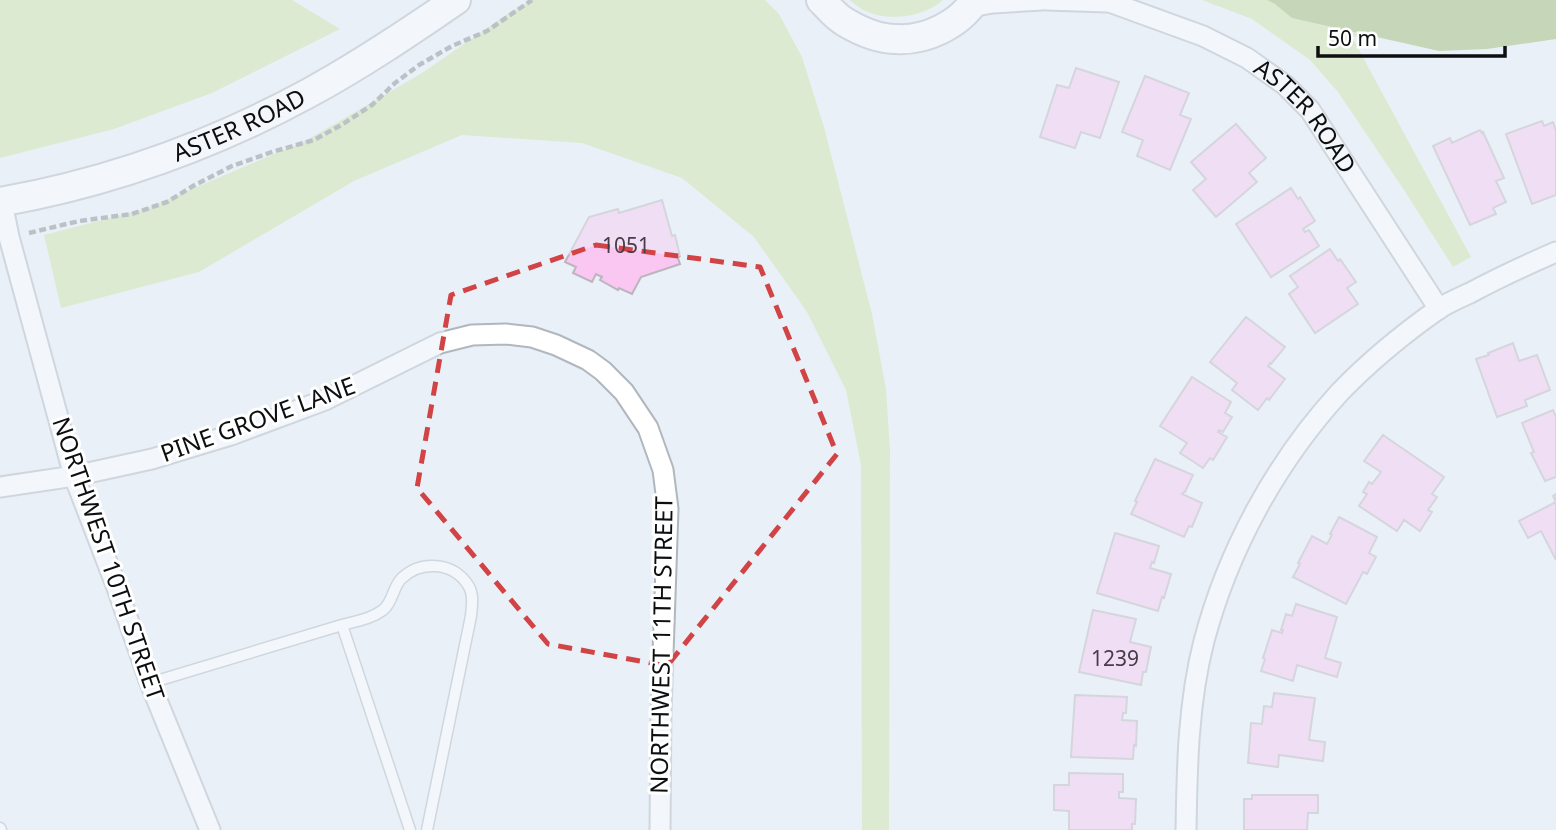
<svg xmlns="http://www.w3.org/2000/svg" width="1556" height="830" viewBox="0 0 1556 830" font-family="'Noto Sans',sans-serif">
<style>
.green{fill:#cbe3a3}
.forest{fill:#9bb56d}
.building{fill:#f9c7f2;stroke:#bdb5bc;stroke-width:2}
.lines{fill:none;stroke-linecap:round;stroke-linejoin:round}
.lane-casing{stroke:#b0b7be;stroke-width:13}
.street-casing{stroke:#b0b7be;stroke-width:23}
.secondary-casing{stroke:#b0b7be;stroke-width:32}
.path{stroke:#84888d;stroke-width:4.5;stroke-dasharray:7 3.5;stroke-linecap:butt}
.lane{stroke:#fff;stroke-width:10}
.street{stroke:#fff;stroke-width:19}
.secondary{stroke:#fff;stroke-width:28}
.marked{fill:none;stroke:#d24345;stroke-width:5;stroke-dasharray:14 9;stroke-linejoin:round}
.labels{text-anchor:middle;stroke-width:6;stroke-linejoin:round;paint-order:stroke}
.number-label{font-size:21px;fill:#473c48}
.street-label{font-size:24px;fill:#0c0e10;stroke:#fff}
</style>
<rect width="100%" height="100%" fill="#e9f0f7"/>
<path class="green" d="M0,0H292L340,29L212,93L114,129L0,158Z
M531,0H765L779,14L802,57L824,127L872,314L886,389L890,450L889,830H862L861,465L846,390L807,312L754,237L682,178L582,143L462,135L354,181L199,272L61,308L44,235L145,209L307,140L422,73L506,15Z
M849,0H943C922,18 888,22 863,10C858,7 854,3 849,0Z
M1202,0H1556V36L1352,37L1471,257L1453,267L1404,190L1338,92L1310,60L1252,19Z"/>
<path class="forest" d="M1267,0H1556V39L1487,49L1439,51L1292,18L1275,4Z"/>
<path class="building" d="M1076,68L1119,82L1100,138L1081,132L1075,148L1040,137L1057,85L1069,88Z
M1145,76L1189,93L1180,115L1191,119L1170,170L1137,156L1143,140L1122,132Z
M1542,121L1544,126L1553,122L1556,131V195L1532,204L1506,134Z
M1236,124L1266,158L1249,173L1257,182L1216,217L1193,190L1206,179L1191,162Z
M1480,130L1482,133L1483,132L1504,178L1496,181L1506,202L1493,208L1496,214L1470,225L1433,146L1450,138L1452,143Z
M1291,188L1298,199L1300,197L1315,221L1303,229L1305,232L1309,230L1319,246L1271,277L1236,224Z
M662,200L672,236L675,235L680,256L678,258L680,264L641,277L632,294L619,288L618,290L600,280L602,277L596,274L592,282L573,273L576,267L565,262L589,217L618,209L619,213Z
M1330,249L1338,261L1340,259L1356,282L1347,288L1358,304L1315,333L1289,294L1298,287L1290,276Z
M1246,317L1285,347L1271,364L1270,363L1268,366L1285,379L1269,400L1267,398L1258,410L1232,390L1237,383L1210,362Z
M1513,343L1519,361L1537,355L1550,390L1525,400L1527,406L1497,417L1476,359L1489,355L1488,353Z
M1192,377L1231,402L1225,413L1232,417L1223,432L1219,430L1218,432L1227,437L1213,460L1210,458L1203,468L1180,453L1187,443L1160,426Z
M1553,410L1556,417V477L1545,481L1531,453L1534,452L1522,423Z
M1383,435L1444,477L1432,494L1437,497L1428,510L1432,512L1420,531L1404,520L1397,531L1359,506L1367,494L1363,492L1369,482L1372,484L1381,472L1364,461Z
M1155,459L1193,475L1185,492H1184L1182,494L1202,503L1192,527L1189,526L1184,537L1131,514L1137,502L1135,501Z
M1556,494V560L1541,531L1528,538L1519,521L1556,502L1553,496Z
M1339,517L1377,537L1369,553L1376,557L1367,574L1363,572L1346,604L1293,577L1300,564L1298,563L1312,536L1327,544L1332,535L1330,534Z
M1115,533L1159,546L1154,563L1152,562L1150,568L1171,574L1164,598L1162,597L1158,611L1097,593Z
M1296,604L1337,617L1325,658L1341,663L1337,677L1297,665L1293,681L1261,671L1265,659L1263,658L1272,630L1282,633L1283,630H1281L1286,614L1292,616Z
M1093,610L1136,619L1130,642L1151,647L1146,672H1143L1141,685L1079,672Z
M1274,693L1315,698L1309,740L1325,742L1323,761L1279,755L1278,767L1248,763L1251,723L1262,724L1264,706L1272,707Z
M1075,695L1127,697L1126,713H1123L1122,720L1137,721L1136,746L1134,745L1133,759L1071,757Z
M1069,773L1123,774V792H1119V798L1136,799L1135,824H1132V830H1069V811L1054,810V785H1069Z
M1252,795H1318V813H1308L1307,830H1244V799H1252Z"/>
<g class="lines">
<defs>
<path id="lane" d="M342,625L410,830
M150,683L342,625C356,621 371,619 383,610C393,602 393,586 402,578C421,560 453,562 468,585C474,594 472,606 471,616L427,830
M0,828L1,830"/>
<g id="street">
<path d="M1047,0L1107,2"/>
<path id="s1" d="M1104,0L1203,36L1247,58L1285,85L1310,110L1439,309"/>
<path d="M970,7L993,3L1042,0"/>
<path d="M2,202L9,237L74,476L117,588L150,683L210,830"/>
<path d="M0,487L74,476L152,459L231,435L325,400L440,343L472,335L506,334L532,337L556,345L588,360L603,371L624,392L648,428L663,470L668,509L661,712L660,830"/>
<path d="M1186,830C1187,767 1188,703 1204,641C1228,550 1276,462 1340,392C1369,362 1403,334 1437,310C1447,303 1459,298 1470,293C1498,278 1526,265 1556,252"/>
</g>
<g id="secondary">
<path d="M821,0C828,7 836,17 845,22C860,31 878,39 896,39C925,41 959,25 975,0"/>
<path id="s2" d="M0,202C107,183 211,146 307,94C359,66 408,33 456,0"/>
</g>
</defs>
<use href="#lane" class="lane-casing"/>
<use href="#street" class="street-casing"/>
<use href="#secondary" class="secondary-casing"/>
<path class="path" d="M29,233L79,221L132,214L167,202L193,186L232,166L272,152L314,140L343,124L372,105L395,83L419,65L452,46L487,31L532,0"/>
<use href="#lane" class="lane"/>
<use href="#street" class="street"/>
<use href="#secondary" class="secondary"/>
</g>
<path d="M0 0H1556V830H0ZM596,245L760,267L837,454L667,666L548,644L417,488L451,295Z" fill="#e9f0f7" fill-opacity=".55" fill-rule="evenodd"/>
<path class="marked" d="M596,245L760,267L837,454L667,666L548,644L417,488L451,295Z"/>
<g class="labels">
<g class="number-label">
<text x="626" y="253">1051</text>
<text x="1115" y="666">1239</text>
</g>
<g class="street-label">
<text dy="8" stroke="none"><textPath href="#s1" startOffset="238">ASTER ROAD</textPath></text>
<text dy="8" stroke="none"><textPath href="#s2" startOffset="252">ASTER ROAD</textPath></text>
<text transform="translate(258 420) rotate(-20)" y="8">PINE GROVE LANE</text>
<text transform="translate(108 559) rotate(71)" y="8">NORTHWEST 10TH STREET</text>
<text transform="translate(662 645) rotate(-89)" y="8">NORTHWEST 11TH STREET</text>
</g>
</g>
<path d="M1318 46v10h187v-10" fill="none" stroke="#0c0e10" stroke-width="3.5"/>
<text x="1328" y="46" font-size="21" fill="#0c0e10" stroke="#ffffff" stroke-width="5" paint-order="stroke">50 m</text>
</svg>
